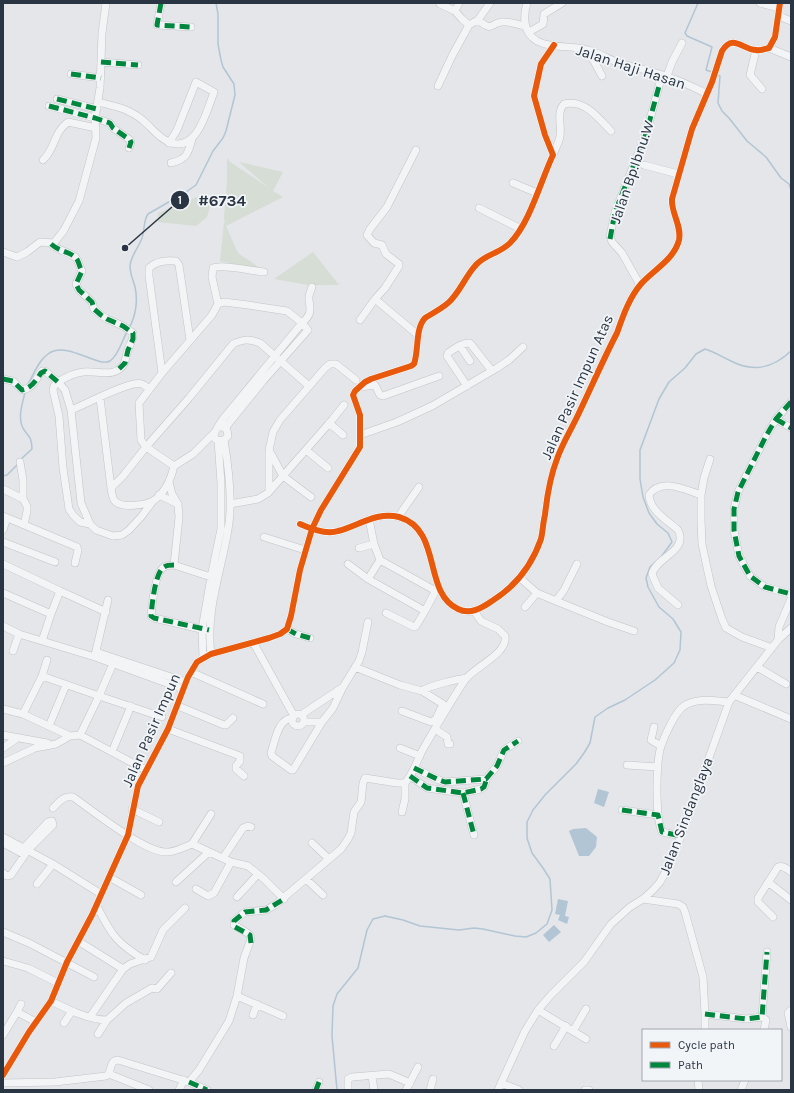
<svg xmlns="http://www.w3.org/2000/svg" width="794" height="1093" viewBox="0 0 794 1093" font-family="Karla,sans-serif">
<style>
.green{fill:#d5ddd4}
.water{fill:#b2c5d4}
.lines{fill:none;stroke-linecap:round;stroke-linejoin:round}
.stream{stroke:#b2c5d4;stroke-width:1.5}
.minor-casing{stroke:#c2c4c7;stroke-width:8}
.minor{stroke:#f3f4f6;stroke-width:7}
.quiet{stroke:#00873e;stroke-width:5;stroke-dasharray:10 5;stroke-linecap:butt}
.cycleway-casing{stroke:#f2f5f8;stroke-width:8}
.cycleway{stroke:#e8590c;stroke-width:6}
.labels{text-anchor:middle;stroke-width:3.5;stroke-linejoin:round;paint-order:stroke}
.street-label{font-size:15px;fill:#2a3543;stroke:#f2f5f8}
.leader{fill:none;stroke:#2a3543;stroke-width:1.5}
.callout-dot{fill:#2a3543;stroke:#f2f5f8;stroke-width:1.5}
.mark-label{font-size:12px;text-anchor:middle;font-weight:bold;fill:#fff}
.callout-label{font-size:16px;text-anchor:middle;font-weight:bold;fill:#2a3543;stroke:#f2f5f8;stroke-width:3.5;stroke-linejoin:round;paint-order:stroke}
</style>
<rect width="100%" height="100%" fill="#e4e6e9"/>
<path class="green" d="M227,158L230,162L269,188L239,162L283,172L273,191L283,197L226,226L238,253L263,270L220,261L224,222L225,223L224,218L227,181Z
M202,195L210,207L207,217L196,226L158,222V213Z
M313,252L339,285H308L274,279Z"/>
<path class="water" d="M598,789L609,792L604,807L594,803Z
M586,828L597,837L596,847L589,856H579L569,831L573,829Z
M558,899L568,901L565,916L569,917L567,924L558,920L560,915L555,914Z
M554,925L561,932L549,942L543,935Z"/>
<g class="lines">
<path class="stream" d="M698,3L685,33L687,36L712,47L706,70L712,72
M718,75L720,76L718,103L722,111L729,118L747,141L766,157L781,178L789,184L791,190
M129,328C136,316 138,300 135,287C133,279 130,274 130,266C131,255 139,247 142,238C145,230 143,221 148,214L186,192L196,185L213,151L223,138L226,131L235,95L234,84L223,67L221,60L218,44V14L216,3
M28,384C34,374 38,361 48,354C66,340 98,368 110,361C119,355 122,340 127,332
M21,459L32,449C32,434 26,436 22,426C18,415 23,402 25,392
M3,476L7,475L18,464
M337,1090L332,1036L333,1006L337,994L358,968L367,930L373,919L385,916L403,920L420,926L459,930L474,928L483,929L515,936L526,937L536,933L547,924L552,910L550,879L543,868L532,853L527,838V822L533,810L545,795L576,764L584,753L590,743L595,717L608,708L625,700L655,680L674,663L680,650L681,632L673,619L659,607L648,587L646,578L650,567L661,557L672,542L668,533L657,524L649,513L643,497L640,479V450L659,399L669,382L685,368L696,354L705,349C715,352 722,357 731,361C754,373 773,368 791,351"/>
<defs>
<path id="minor" d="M161,3L157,25L191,27
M459,3L455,11L462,19L469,25
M527,3C523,16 523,33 537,41C552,49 572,45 588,50C599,53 608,59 619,63C635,68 652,71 668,77C682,81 695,88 707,94
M760,3L779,8
M440,4L455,11
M779,16L791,21
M478,20C494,33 489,23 502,22C510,21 518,25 525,26
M529,32L543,24L544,14L562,3
M769,48L791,57
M588,50L602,76
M756,50L750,75L762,89
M101,62L138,65
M71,74L101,78
M667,76L672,62L682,43
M438,86L452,56L469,25L478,20L490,3
M57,99L97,109
M98,102C108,105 119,106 128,111C135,114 142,119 148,125C154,131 161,139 169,142C197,154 207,110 214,92L196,82L177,130L169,143
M49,106L95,118L110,123L113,128L130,140L131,142L129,148
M416,150L387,207L370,229L367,235L374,243L382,245L386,254L399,264V266L385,288L375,299L419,336
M553,155C555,149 559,143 560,136C562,125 556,113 564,104C585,99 598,118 611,131
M43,160C56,148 53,133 68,122L96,128
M171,163C187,159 188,154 192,139
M644,165L678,174
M513,183L537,193
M479,208L521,229
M3,252L17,257L27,252L40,242L54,243L64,230L79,201L96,138L95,118L100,88L102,33L106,3
M640,285L622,253L612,242L610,236L615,212L646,134L662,75
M218,304L212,277L213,268C221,264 253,271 264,272
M360,320L375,299
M460,346L470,361
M162,373L149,276V268C156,261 167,260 176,261L179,265L190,340
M3,379L13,381L22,390C34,388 36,378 42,371H45L58,382C66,377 74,373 83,372C97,370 115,379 124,364C126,360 126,354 128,350C130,343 134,339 133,333L123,326L107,319L101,315L94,309L92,302L79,290L76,284L82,271C79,267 79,260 75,257C68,251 60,252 51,244
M467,386L447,356L448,353C454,349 463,342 470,343L492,371
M359,387L375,385L380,395L383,396L439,376
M100,398L111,488C112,493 112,499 116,502C122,508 146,505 153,501C165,493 171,479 174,466
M791,402L776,419L766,436L738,492L734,509V530L739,556L750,576L765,587L791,594
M71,410C85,405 130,380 142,384C145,385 147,387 149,389
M776,419L791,428
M329,423L343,435
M218,427H223L227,430L228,436L224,440C205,443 219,425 223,419L302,323L308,330L263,381L225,428
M214,433L193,454L174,466L146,447L189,398L233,344C243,339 250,339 260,343L309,386
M360,435L397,422L432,406L497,368L509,360L523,347
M306,450L328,468
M269,452V491
M710,459L704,478L701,495V520L702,544L711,586L722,619L726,628L742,637L772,648
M20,462L23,480V499L27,506V511L24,525
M169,482L172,494L178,504L179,517L174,565L214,578
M111,488L123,476L146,447L141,440L139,403L162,373L212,315L218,304L224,302L248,305L287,311L302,323C311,315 311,311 309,300C308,296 311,290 312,287
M3,489L23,499
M159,495L178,504
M311,497L283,476L269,450L273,432L280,420L325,368L330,364H336L356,380
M230,504L258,499L268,493L332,420L344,405
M3,516L77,547L78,550L75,563
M398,517L419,487
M369,519L374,544L380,560L368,579L425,611L435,592L434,590L380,560
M90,524L80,522L73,515L69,509L63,468L59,416L53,390L54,386L58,382L65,390L71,410L81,503L90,524L96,530L113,536L122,535L129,530L141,517L153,501
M300,524C311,529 326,535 338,531C358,526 377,511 399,517C443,530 422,592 458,609C470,615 482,608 492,601C516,586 532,565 541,539C543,531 543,522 545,515C547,496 550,477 557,459C562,444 571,430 578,415C591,388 603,360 617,333C623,316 629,298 641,284C653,270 674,260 679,240C682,226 671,213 672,199L692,129L712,82L722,51C733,33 743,50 756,50C760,51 765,49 769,48L775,37L780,3
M3,530L7,518
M264,537L305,550
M3,542L55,562
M359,548L374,544
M3,564L60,591L51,614L42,641
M348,564L368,579
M174,565C171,565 167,565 164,567C155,572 152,605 151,616L154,618L205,630
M520,578L537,593L556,601L564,590L577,564
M60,591L106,612
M3,593L51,614
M556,601L608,622L634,631
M678,605L658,588L652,574C656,557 689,551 678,530C667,520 650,511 649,495C661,477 686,490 701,495
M525,607L537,593
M386,613L414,627L416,626L425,611
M3,626L19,634L95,657L183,689
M287,629L296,634L310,638
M778,640L779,627L791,599
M253,642L294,716
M13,651L19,634
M96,652L186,682
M211,654C205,609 223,567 229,523C232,500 228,464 224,440
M95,655L108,600
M203,658L202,629L211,577L221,529V483L218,440
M115,659L99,696L162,717
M355,667L400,685L422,691L443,704L436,719L431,722L402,711
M757,667L786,684
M191,672L263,704
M42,676L99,696L80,735
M422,691C428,686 458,679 467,678
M734,695L791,719
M178,706L224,725H226L233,718
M3,709L23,714L70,736
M292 720a6 6 0 1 1 12 0a6 6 0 1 1-12 0Z
M23,714L42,676L47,660
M301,715L343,687L359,661L362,652L368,622
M293,718C278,718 275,741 271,753L272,756L291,770H293L322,722
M305,722H322L333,708L342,689
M49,726L66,685
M654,727L651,740L661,746
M168,729L240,756V761L236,766V769L244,776
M435,729L447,737L448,744H450
M3,735L47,743
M80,735L146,770
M114,747L131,706
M3,748L16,739
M400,748L420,756
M3,763L35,748L56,744L70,736L80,735
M627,765L658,767
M414,768L439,780L445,782L486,779L497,766L504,750L518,741
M410,776L427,788L463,793L481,789L484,787L487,778
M463,793L474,835
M53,808C59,802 64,795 73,797C93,811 143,851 165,852C174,853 184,847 192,844L231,862L248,866L264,879L284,899
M132,809L159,822
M622,810L658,815
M402,812L405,799V783
M681,836L662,832C655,816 656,762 661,746C665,735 675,712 684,706C697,697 714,701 729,702
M3,837L53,864L101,894
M3,843L23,854
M312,843L329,859
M192,844L211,814
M223,858L243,828L248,826L251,827
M3,873L7,876L11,875L28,850L53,825L52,821L48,822L20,852
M109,877L141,895
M306,879L323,895
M176,882L209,852
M768,882L791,900
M37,884L53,864
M196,889L208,896L214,893L231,862
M237,897L258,874
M643,899L678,904L683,907L685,912L703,977L705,1014V1030
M96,907L98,908C111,935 119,945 145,960
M773,917L758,902V898L778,867C783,865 787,869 791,872
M3,932L29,943L94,977
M78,941L123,969
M3,961L28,968L58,983
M237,996L283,1016
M51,1001C67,1009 89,1020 107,1020L126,1003L152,988L157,989L171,973
M538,1010L586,1039
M791,1010L788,1013L791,1027
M17,1012L21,1004
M705,1014L746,1019L762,1017L767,952
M253,1015L257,1004
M90,1017L123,969L130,964L151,957L163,930L185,908
M762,1017L766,1020L764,1030
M64,1023L72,1011
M573,1031L586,1009
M98,1034L107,1020
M3,1035L17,1012L36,1022
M554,1046L566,1026
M109,1074L149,1090
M3,1075L29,1032L51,1001L67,962L92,915L128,835L138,786L168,729L188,677L197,662L211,654L269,638L280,634L287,629L291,616L300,570L312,529L321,510L360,447V415L353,395L355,391L365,382L371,379L411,366L414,364C419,350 415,329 425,318C433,313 441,309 448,303C459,294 465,277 475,266C485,254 499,254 510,243C530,223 541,180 553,155L545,135L534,96L541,64L554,45
M372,1076L374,1090
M698,1080L699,1090
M189,1082L207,1090
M3,1083L55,1082L106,1076C113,1072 108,1061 118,1060L189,1082L199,1070L229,1021L237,996L244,958L251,939L250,935L246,932L234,925V921L245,912L266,910L275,905L341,849L348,839L351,833L354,812L361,802L363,783L365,778L397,783H405C413,774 417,761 422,751C436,727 450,702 465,680C474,667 508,654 505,636L498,629L481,621L474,611
M501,1083L519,1090
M179,1090L184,1080
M316,1090L319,1082
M348,1090V1079L352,1077L389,1074L410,1083
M406,1090L418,1067
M430,1090L433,1079
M498,1090L525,1031L538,1010L550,996L584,962L611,924L630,907L643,899L653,890L660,882L666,871L681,836L729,702L778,640L791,628
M585,1090H589
M741,1090L745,1080"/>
</defs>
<use href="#minor" class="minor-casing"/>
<use href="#minor" class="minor"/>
<path class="quiet" d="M161,3L157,25L191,27
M101,62L138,65
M71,74L101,78
M57,99L97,109
M49,106L95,118L110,123L113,128L130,140L131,142L129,148
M610,239L615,212L646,134L662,75
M51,244C60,252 68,251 75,257C79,260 79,267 82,271L76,284L79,290L92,302L94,309L101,315L107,319L123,326L133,333V339L128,350L125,363L118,370
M3,379L13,381L22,390C32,388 36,380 41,373L45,371L58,382
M791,402L776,419L766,436L738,492L734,509V530L739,556L750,576L765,587L791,594
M776,419L791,428
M174,565C171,565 167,565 164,567C155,572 152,605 151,616L154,618L209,630
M287,629L296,634L310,638
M414,768L439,780L445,782L486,779L497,766L504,750L518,741
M410,776L427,788L463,793L481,789L484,787L487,778
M463,793L474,835
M622,810L658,815L662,832L681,836
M251,943L250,935L235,927L234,925V921L245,912L266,910L284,899
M705,1014L746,1019L762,1017L767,952
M189,1082L207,1090
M316,1090L319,1082"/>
<defs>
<path id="cycleway" d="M300,524C311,529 326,535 338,531C358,526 377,511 399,517C443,530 422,592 458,609C470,615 482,608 492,601C516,586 532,565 541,539C543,531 543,522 545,515C547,496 550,477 557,459C562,444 571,430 578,415C591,388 603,360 617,333C623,316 629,298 641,284C653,270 674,260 679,240C682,226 671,213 672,199L692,129L712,82L722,51C733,33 743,50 756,50C760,51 765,49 769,48L775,37L780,3
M3,1075L29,1032L51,1001L67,962L92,915L128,835L138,786L168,729L188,677L197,662L211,654L269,638L280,634L287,629L291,616L300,570L312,529L321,510L360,447V415L353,395L355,391L365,382L371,379L411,366L414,364C419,350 415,329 425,318C433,313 441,309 448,303C459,294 465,277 475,266C485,254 499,254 510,243C530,223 541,180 553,155L545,135L534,96L541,64L554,45"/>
</defs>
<use href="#cycleway" class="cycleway-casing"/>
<use href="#cycleway" class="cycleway"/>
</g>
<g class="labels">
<g class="street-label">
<text transform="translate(631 67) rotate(18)" y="5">Jalan Haji Hasan</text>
<text transform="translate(632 172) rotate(-71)" y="5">Jalan Bp.Ibnu.W</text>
<text transform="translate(577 387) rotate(-66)" y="5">Jalan Pasir Impun Atas</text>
<text transform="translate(151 730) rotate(-66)" y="5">Jalan Pasir Impun</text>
<text transform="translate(686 816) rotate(-69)" y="5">Jalan Sindanglaya</text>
</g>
</g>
<path class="leader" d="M125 248L180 200"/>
<g class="callout-dot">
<circle cx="125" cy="248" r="4"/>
<circle cx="180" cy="200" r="10"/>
</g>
<g class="mark-label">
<text x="180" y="204">1</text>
</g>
<g class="callout-label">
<text x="222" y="206">#6734</text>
</g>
<rect width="794" height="1093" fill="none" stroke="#2a3543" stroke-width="8"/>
<rect x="642" y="1029" width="140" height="52" fill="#f2f5f8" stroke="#a2a8b0"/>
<rect x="650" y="1042" width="20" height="6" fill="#e8590c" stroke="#a2a8b0"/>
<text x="678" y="1049" font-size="12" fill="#2a3543">Cycle path</text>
<rect x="650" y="1062" width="20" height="6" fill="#00873e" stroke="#a2a8b0"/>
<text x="678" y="1069" font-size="12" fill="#2a3543">Path</text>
</svg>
